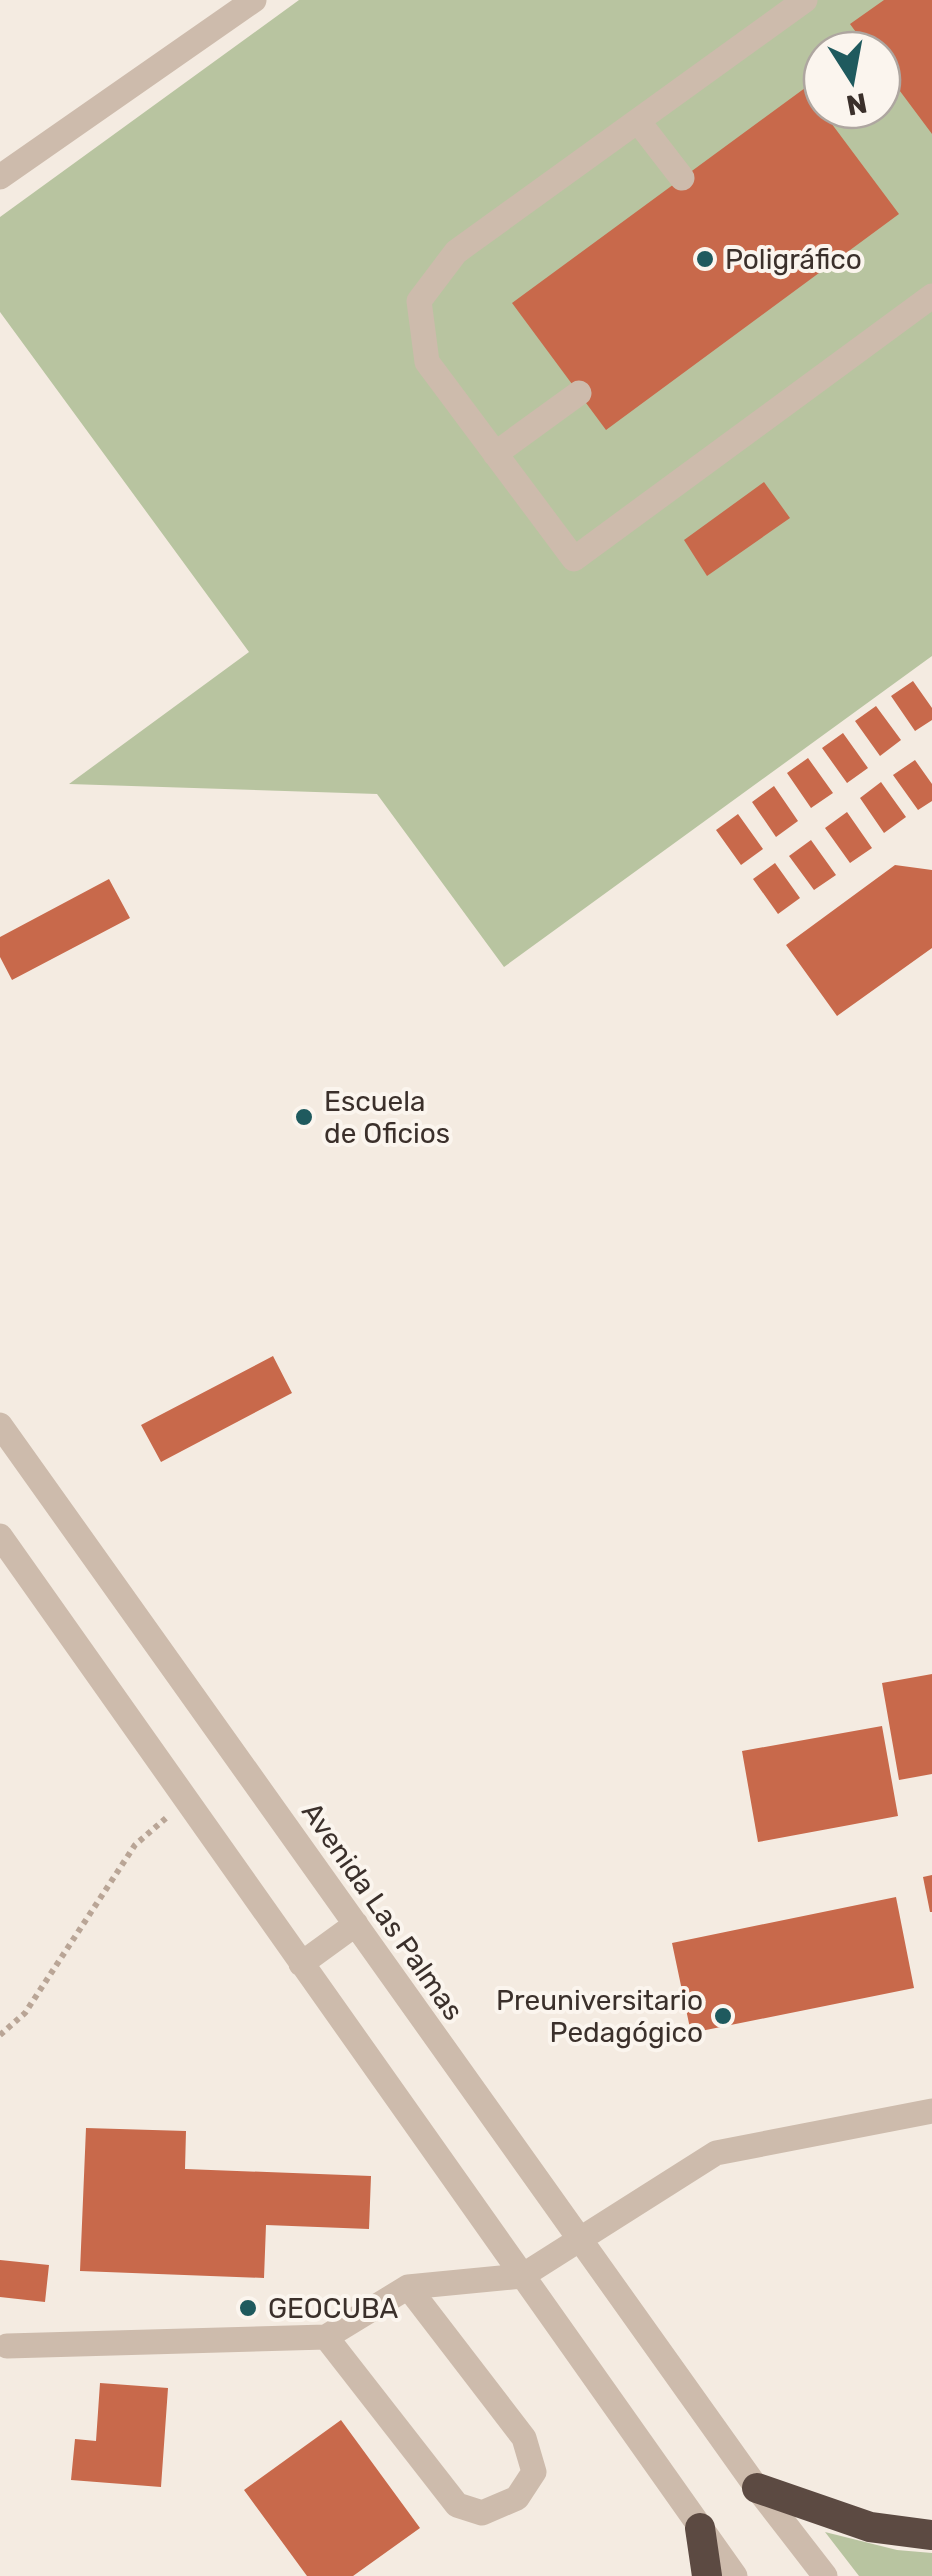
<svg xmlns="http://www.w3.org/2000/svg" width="932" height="2576" viewBox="0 0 932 2576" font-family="Rubik,sans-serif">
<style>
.green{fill:#b8c4a0;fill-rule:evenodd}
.building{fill:#c8694b}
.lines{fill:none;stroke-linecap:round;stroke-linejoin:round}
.path{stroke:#b9a596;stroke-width:6;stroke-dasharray:5 5;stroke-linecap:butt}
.minor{stroke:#cdbbac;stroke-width:25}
.highway{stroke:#5c4a42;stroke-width:30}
.poi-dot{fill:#1f5a5e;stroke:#fbf5ee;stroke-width:4}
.labels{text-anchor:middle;stroke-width:8;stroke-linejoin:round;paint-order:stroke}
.poi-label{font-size:28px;fill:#3b302b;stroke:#fbf5ee;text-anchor:start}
.street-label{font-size:28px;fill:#3b302b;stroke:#fbf5ee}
</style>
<rect width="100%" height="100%" fill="#f4ebe1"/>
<path class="green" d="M299,0H932V656L504,967L377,794L69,784L249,652L0,312V217ZM822,50H882V110H822Z
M825,2532L897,2550L932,2553V2576H859Z"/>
<path class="building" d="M884,0H932V134L882,67V50H869L850,24Z
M805,88L899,214L606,430L512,303Z
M764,482L790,518L707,576L684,540Z
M913,681L932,708V720L915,731L891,696Z
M876,706L901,740L880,756L855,721Z
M843,733L868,768L847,783L822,748Z
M808,758L833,793L811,808L787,773Z
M915,760L932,784V801L918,810L893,775Z
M881,782L906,817L884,833L860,798Z
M774,786L798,821L776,837L752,802Z
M847,812L872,848L850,863L825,828Z
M738,814L763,849L741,865L716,830Z
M811,840L836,875L814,890L789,856Z
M775,863L800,898L778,914L753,879Z
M895,865L932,870V948L837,1016L786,945Z
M109,879L130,918L12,980L0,957V937Z
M273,1356L292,1393L161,1462L141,1425Z
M932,1674V1774L899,1780L882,1683Z
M882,1726L898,1816L758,1842L742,1751Z
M932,1875V1912H930L923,1877Z
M896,1897L914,1988L691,2033L672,1943Z
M86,2128L186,2131L185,2169L371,2176L369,2229L266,2225L264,2278L80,2271Z
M0,2260L49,2265L45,2302L0,2297Z
M100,2383L168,2388L161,2487L71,2480L75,2439L96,2441Z
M341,2420L420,2528L353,2576H307L244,2490Z"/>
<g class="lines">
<path class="path" d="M0,2035L25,2013L135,1845L166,1818"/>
<path class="minor" d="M805,0L456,252L419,301L427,362L574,559L932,296
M638,121L682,178
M0,177L254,0
M495,454L579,393
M0,1425L757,2488L825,2576
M0,1536L735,2576
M301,1964L356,1924
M326,2337L457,2505L482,2513L517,2498L534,2472L524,2438L408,2287
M7,2346L326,2337L408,2287L522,2276L716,2153L932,2111"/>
<path class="highway" d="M757,2488L870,2527L932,2535
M700,2528L707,2576"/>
</g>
<g class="poi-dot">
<circle cx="705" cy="259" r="10"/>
<circle cx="304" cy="1117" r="10"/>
<circle cx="723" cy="2016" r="10"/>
<circle cx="248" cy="2308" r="10"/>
</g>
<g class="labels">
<g class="poi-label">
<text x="725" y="269">Poligráfico</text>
<text x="324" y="1111">Escuela<tspan x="324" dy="32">de Oficios</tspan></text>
<text x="703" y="2010" text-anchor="end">Preuniversitario<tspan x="703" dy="32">Pedagógico</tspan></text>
<text x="268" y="2318">GEOCUBA</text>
</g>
<g class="street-label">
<text transform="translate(383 1911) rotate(55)" y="10">Avenida Las Palmas</text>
</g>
</g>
<g transform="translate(852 80) rotate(169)"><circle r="48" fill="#fbf5ee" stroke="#aea6a0" stroke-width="2.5"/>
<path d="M0-8L18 38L0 25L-18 38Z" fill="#1f5a5e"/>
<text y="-15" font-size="28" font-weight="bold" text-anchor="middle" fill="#3b302b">N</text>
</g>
</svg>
